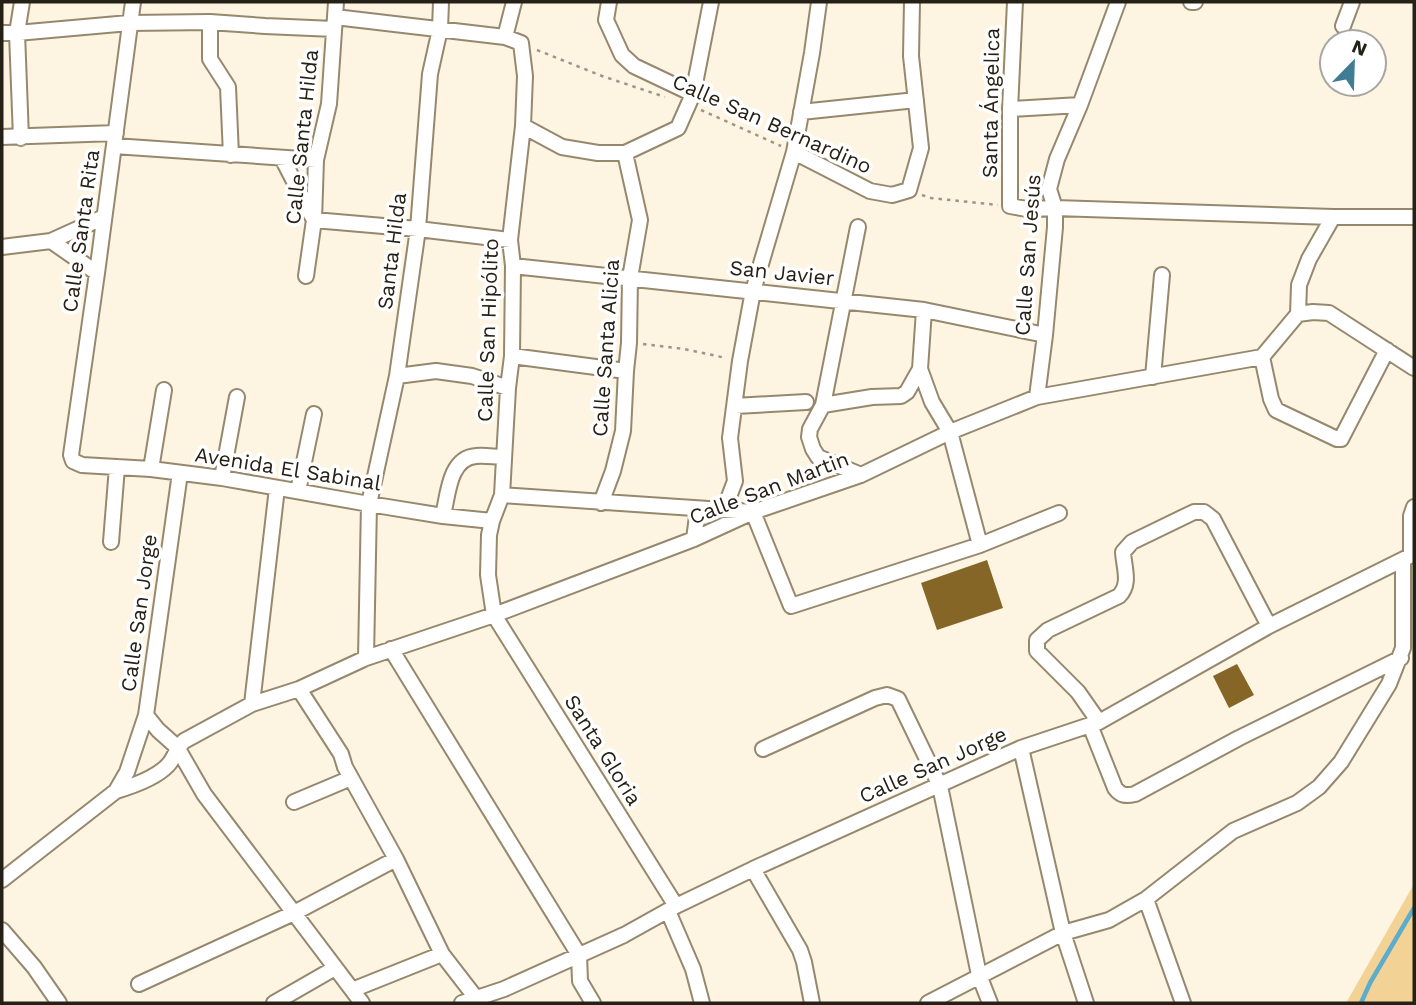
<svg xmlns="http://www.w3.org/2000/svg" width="1416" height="1005" viewBox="0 0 1416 1005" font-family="'Work Sans',sans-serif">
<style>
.green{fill:#f3d395}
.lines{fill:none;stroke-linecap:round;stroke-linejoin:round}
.stream{stroke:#5caccb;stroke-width:4.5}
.building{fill:#856626}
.minor-casing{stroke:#96886d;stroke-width:18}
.path{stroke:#9d9687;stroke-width:2.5;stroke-dasharray:3.5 5;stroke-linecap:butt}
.minor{stroke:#fff;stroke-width:14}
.labels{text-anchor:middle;stroke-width:7;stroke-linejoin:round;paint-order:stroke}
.street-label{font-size:21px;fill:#262116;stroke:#fff}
</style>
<rect width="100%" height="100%" fill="#fdf4e2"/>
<path class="green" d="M1414,884V1003H1346Z"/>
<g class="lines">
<path class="stream" d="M1361,1003L1370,983L1414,908"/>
</g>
<path class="building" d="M987,560L1003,608L937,630L921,583Z
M1237,664L1254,695L1229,708L1213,676Z"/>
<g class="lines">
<defs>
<path id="minor" d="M133,2L97,273L71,455L73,461L82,465L151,469L222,478L369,504L443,516L492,521
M609,2L606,20L622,55L634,66L693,94
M1015,2L1010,109V206L1027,209L1055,208L1333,217H1414
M1191,2H1195
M335,17L505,37L521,43L525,76L523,126L510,240L513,266L512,356L508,388L502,495L492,521L489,535L488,575L494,615L676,906
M210,22V59L228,87L231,155
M1343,26L1352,2
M2,33H17L129,23L210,22L265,26L334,29
M505,37L514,2
M1010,109L1080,105
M801,112L916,100
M523,126L562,147L598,153H625L678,128L693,94L711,2
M2,137L116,133
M21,138L17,33L22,2
M114,146L316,160
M794,152L870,191L892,195L909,190L921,148L911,56L912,2
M282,158L314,220L418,229L510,240
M1333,217L1309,259L1299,285L1298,314L1262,357L1271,399L1276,410L1337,439H1341L1387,350
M858,227L823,405L810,429L809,437L813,449L818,457L861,475
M51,241L97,273
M2,247L51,241L104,217
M513,266L924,310L1045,335
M306,276L314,220L316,160L329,104L336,2
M924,310L920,369L932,402L950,432L980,545
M1298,314L1313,312L1329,313L1414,368
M512,356L626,371
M397,376L436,371L472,376L508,388
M1153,377L1162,275
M1037,397L1045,335L1055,227V208L1049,189L1057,159L1080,105L1118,2
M823,405L872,397L901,396L907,392L920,369
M735,406L806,402
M151,469L164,390
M180,473L146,715L158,730L177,747L204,794L362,1003
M222,478L237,397
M298,491L314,414
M502,495L753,512L791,606L980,545L1059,513
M601,503L613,471L623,431L626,371L629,343L630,278L640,220L625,153
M724,510L735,481L730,438L740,361L753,291L794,152L812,53L819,2
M443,516C448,495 449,458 476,456C485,455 495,457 504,457
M694,539L698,509
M111,542L117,467
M1411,556V516L1414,507
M391,649L579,955L580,981L593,1003
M366,658L369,504L397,376L418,229L430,74L440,29L441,2
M299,689L341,754L345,767L396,859L442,954L476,998
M252,704L277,488
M1099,722L1078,692L1037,651V640L1048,630L1119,596C1131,584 1124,568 1123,552L1132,542L1194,512H1204L1213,519L1269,626
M1090,725L1115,788C1121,796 1126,796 1135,794L1239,738L1401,658
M1021,748L1063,933L1086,1003
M763,749L875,698L887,695L898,699L940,786L979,975L990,1003
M116,791L127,772L146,715
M294,802L351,778
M753,869L800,950L804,962L812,1003
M2,880L116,791C133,786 156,778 168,765C175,758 176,748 184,741L252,704L299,689L366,658L494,615L694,539L753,512L861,475L950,432L1037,397L1262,357
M1146,899L1183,1003
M668,911L693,969L702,1003
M2,930L34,967L59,1003
M139,984L294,913L396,859
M352,990L442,954
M274,1003L335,968
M462,1003L504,989L624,935L676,906L753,869L1021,748L1099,722L1269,626L1414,554
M928,1003L1063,933L1109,920L1146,899L1233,831L1297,803L1319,787L1341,762L1389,684L1403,648V560"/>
</defs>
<use href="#minor" class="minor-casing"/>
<path class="path" d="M537,50L602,76L665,97
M701,110L781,146
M922,195L931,198L998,205
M643,344L684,349L726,358"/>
<use href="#minor" class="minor"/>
</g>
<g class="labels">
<g class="street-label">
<text transform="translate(991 103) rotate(-89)" y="7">Santa Ángelica</text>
<text transform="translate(772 124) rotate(24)" y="7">Calle San Bernardino</text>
<text transform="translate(302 137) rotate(-84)" y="7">Calle Santa Hilda</text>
<text transform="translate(81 231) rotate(-82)" y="7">Calle Santa Rita</text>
<text transform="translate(392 251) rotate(-83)" y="7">Santa Hilda</text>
<text transform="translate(1028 255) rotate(-86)" y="7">Calle San Jesús</text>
<text transform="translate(782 273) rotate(6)" y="7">San Javier</text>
<text transform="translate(488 330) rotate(-88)" y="7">Calle San Hipólito</text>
<text transform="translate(606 348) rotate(-86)" y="7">Calle Santa Alicia</text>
<text transform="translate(288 469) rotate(9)" y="7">Avenida El Sabinal</text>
<text transform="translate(769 488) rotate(-21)" y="7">Calle San Martin</text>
<text transform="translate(139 613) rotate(-82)" y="7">Calle San Jorge</text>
<text transform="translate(603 750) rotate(58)" y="7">Santa Gloria</text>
<text transform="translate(933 765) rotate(-24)" y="7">Calle San Jorge</text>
</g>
</g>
<rect width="1416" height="1005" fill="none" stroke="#262116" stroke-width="7"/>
<g transform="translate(1353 63) rotate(23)"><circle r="33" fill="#ffffff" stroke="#a8a6a2" stroke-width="2"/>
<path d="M0-5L12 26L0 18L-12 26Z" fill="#407c94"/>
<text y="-10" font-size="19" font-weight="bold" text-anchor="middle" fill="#262116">N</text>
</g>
</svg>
